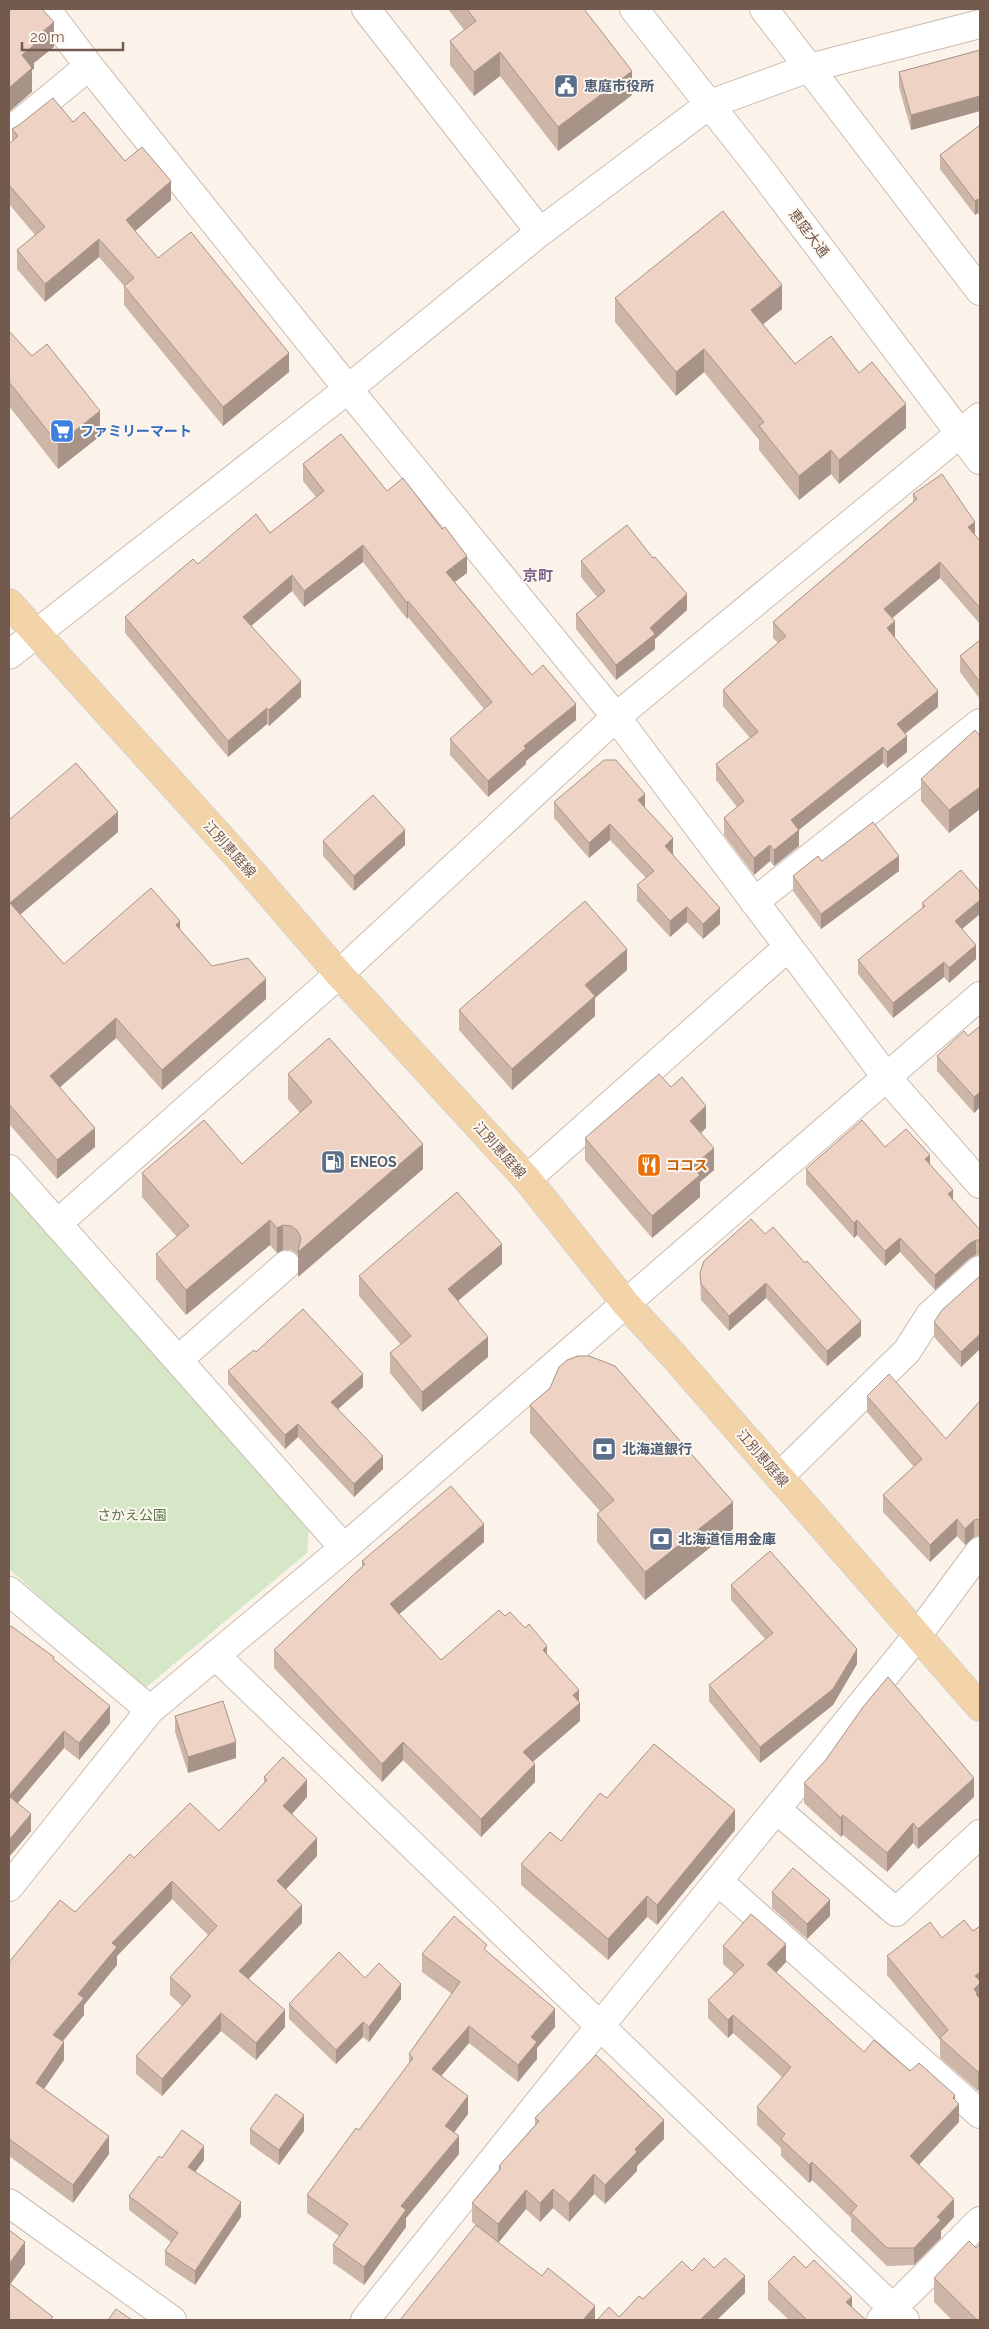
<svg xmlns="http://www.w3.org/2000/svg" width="989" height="2329" viewBox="0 0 989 2329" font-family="Raleway,'Noto Sans JP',sans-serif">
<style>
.green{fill:#d6e7c8}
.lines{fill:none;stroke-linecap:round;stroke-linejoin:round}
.minor-casing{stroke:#ccbbb0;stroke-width:30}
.major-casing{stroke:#d8d1ce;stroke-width:30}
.minor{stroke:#fff;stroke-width:28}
.major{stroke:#f3d3a8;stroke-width:28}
.wall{fill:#cdb5a8}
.shaded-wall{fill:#a79388}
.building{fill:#eed2c3;stroke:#a79388}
.labels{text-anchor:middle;stroke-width:4;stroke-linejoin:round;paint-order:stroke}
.service-label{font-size:14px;font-weight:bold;fill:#4e5e75;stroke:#fdf7ef;text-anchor:start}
.street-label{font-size:14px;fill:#735a4f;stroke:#fdf7ef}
.shop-label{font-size:14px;font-weight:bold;fill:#366cbe;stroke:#fdf7ef;text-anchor:start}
.food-label{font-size:14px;font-weight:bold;fill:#c56008;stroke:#fdf7ef;text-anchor:start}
.park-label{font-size:14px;fill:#587848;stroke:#fdf7ef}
.neighbourhood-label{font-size:15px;font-weight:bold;fill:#7f668e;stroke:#fdf7ef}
</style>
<rect width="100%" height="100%" fill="#fbf3e9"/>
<path class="green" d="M9,1190L309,1529L307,1553L143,1690L9,1569Z"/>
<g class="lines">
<defs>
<path id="minor" d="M46,9L89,66L348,389L616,717L887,1078L980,1184
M366,9L540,232
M634,9L758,166L980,460
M764,9L980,291
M9,132L89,66
M9,655L348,389L540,232L710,104L809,68L980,24
M754,902L980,723
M9,1169L344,1548
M527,1179L788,947
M57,1224L339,974L616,717L980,417
M178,1360L286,1265
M779,1477L907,1351L930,1315L980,1270
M9,1591L150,1710
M215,1655L905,2320
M776,1809L896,1912L980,1834
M718,1881L980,2114
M9,1887L150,1710L344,1548L980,996
M9,2203L172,2320
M365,2320L600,2026L917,1636L980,1551
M881,2320L980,2221"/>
<path id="major" d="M9,603L240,859L339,974L527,1179L626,1304L673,1355L980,1707"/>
</defs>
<use href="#minor" class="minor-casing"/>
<use href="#major" class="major-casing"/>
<use href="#minor" class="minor"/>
<use href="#major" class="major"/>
</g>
<path class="wall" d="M448,9H584L632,95L558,151L500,76L474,96L450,65V41L464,30Z
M980,50V111L911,130L899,87V72Z
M73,122L125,161L171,200L135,231L158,258L289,372L223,426L124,305V286L99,257L45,302L17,269V250L35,235L9,204V144L12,142V129Z
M980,125V217L978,213L975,215L940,169V155Z
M615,298L782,309L763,324L795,364L859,373L906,428L839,484L831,474L799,500L759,450V440L704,372L676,396L615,322Z
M9,331L100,436L58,469L9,406Z
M303,464L387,491L467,573L455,582L532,675L576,720L526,761V764L488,797L450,755V739L484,709L408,617L407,619L363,562L304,607L292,591L251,626L301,697L269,726L267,724L228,757L125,633V617L198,564L270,533L316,497L303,481Z
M913,494L975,535L980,541V624L940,578L892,618L895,638L938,707L905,734L907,752L887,768L883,763L799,830V846L774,866L770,861L754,875L724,835V818L737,807L716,780V764L750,738L723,706V690L778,643L773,638V622L913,502Z
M653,558L687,610L655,639V649L616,680L576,629V614L597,597L581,577V561Z
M980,640V699L960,672V656Z
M980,736V809L949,833L921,801V779Z
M554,802L645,807L673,854L720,924L703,939L687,922L670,937L637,901V885L646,878L610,840L589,858L554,818Z
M9,820L118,832L20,915L64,964L180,930L212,966L266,999L162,1090L116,1038L60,1087L95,1147L57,1179L9,1124Z
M323,841L405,845L354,891L323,856Z
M822,861L899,871L821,929L793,891V876Z
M922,903L962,929L976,959L949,983L944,977L893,1018L858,974V960L922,909Z
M627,970L595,998V1016L512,1090L459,1030V1010Z
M980,1026V1107L974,1113L937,1071V1056L968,1036Z
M288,1074L423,1169L298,1277V1256L297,1254L291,1250H283L277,1253L270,1245L186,1315L156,1279V1254L177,1237L142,1197V1173L242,1164L300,1113L288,1099Z
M706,1128L701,1133L714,1170L700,1182V1197L652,1238L585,1160V1138Z
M885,1147L930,1164L953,1200L980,1230V1255H976L970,1258L935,1290L900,1252L885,1266L857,1235L854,1238L806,1184V1169Z
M765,1234L861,1336L827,1366L766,1298L729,1331L701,1300L700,1273Z
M502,1264L458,1301L488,1357L422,1412L390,1373V1353L401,1345L359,1296V1276Z
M980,1276V1349L961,1367L934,1337V1322Z
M256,1352L363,1387L338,1409L383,1469L354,1497L298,1437L285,1449L228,1384V1371Z
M867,1396L946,1439L980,1401V1536L974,1537L965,1545L957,1536L930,1562L883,1512V1495L914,1467L867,1412Z
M530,1405L733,1529L645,1600L597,1542V1514L600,1511L530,1433Z
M484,1542L399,1614L441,1660L505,1616L547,1654L579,1701L580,1721L533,1762L535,1782L481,1837L403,1760L382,1782L274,1668V1650L362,1567V1561Z
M731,1585L857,1664L833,1705L760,1763L709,1701V1685L765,1639L731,1600Z
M9,1628L54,1660L110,1723L79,1760L64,1748L18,1803L31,1831L9,1857Z
M175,1716L236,1758L188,1773L175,1732Z
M264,1777L307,1797L292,1814L317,1856L286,1889L302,1923L248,1979L285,2027L256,2060L221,2031L162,2096L136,2074V2056L182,2006L170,1995V1977L208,1935L172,1899L117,1956V1965L84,2005V2015L63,2041L64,2060L44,2089L109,2154L73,2203L9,2156V1962L75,1912L134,1858L219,1831L264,1784Z
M804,1783L974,1797L918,1849L913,1843L887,1872L843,1835L841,1837L804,1803Z
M607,1798L735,1830L657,1925L647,1917L608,1960L521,1885V1864L561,1841Z
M772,1892L830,1916L807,1939L772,1908Z
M980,1926L978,2091L940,2058V2040L887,1975V1956L942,1938L973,1931Z
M723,1946L786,1962L776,1973L864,2052L910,2071L955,2101L959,2122L919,2165L954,2217L941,2231V2238L914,2265L887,2266L851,2231V2218L812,2180L809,2183L781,2156V2148L757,2125V2107L782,2077L733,2033L728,2038L708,2018V2000L734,1974L723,1964Z
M487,1951L555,2027L537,2048V2059L518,2082L469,2043L441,2076L468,2114L454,2133L459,2154L406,2218V2227L364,2285L333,2263V2245L339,2236L307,2213V2195L359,2130L409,2065V2054L452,1994L422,1972V1954Z
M365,1978L401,1999L369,2042L363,2037L336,2064L289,2019V2004Z
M535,2118L664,2139L637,2166V2171L605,2204L594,2194L569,2222L553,2208L540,2222L526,2209L498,2243L595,2320L472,2222V2203L499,2171V2166L535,2125Z
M250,2129L304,2131L279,2165L250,2144Z
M162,2158L204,2160L195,2172L241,2217L195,2285L165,2265V2251L171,2242L129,2210V2196Z
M976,2248L980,2320H952L934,2302V2278Z
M806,2268L852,2307L866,2320H789L768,2300V2282Z"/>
<path class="shaded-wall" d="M54,22V47L34,63V69L32,70V92L9,112V88L22,55L31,41Z
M500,52V76L474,96V72Z
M632,71V95L558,151V127Z
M980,96V111L911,130V115Z
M171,181V200L126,239V220Z
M978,199V213L975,215V201Z
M99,239V257L45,302V284Z
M782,285V309L751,334V310Z
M704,349V372L676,396V372Z
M289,353V372L223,426V407Z
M906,404V428L839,484V460Z
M100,411V436L58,469V444Z
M831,450V474L799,500V476Z
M975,522V538L968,527Z
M363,545V562L304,607V591Z
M467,556V573L446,588V572Z
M940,562V578L884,625V609Z
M292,575V591L243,633V617Z
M687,594V610L655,639V649L616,680V665L650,628Z
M408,601V617L407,619V603Z
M895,621V637L887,644V628Z
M301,681V697L269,726V710Z
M938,691V707L897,740V724Z
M576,704V720L526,761V764L488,797V781L524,746Z
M267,708V724L228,757V741Z
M907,736V752L887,768V752Z
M883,747V763L791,836V820Z
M980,787V809L949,833V810Z
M645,794V809L638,800Z
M118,812V832L10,923V903Z
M610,824V840L589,858V843Z
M405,830V845L354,891V876Z
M799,830V846L774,866V850Z
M673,838V854L665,861V846Z
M770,845V861L754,875V858Z
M899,856V871L821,929V914Z
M980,900V914L955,935V921Z
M687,907V922L670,937V921Z
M720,908V924L703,939V924Z
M180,921V941L176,925Z
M976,945V959L949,983V968Z
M627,949V970L595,998V1016L512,1090V1069L585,985Z
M944,962V977L893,1018V1003Z
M266,979V999L162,1090V1070Z
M116,1018V1038L50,1096V1076Z
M980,1092V1107L974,1113V1097Z
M706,1106V1128L690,1143V1121Z
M95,1128V1147L57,1179V1160Z
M423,1144V1169L298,1277V1252Z
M714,1148V1170L700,1182V1197L652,1238V1216L692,1167Z
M930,1155V1170L925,1159Z
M953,1190V1205L948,1194Z
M270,1220V1245L186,1315V1290Z
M857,1220V1235L854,1238V1223Z
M283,1225V1250L277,1253V1228Z
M900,1238V1252L885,1266V1251Z
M976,1240V1255L970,1258L935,1290V1275L970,1243Z
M502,1244V1264L448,1309V1289Z
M766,1283V1298L729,1331V1316Z
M861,1321V1336L827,1366V1351Z
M980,1334V1349L961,1367V1352Z
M488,1337V1357L422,1412V1392Z
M363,1374V1387L331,1415V1402Z
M298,1424V1437L285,1449V1435Z
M383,1456V1469L354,1497V1484Z
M733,1502V1529L645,1600V1572Z
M957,1519V1536L930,1562V1545Z
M974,1520V1537L965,1545V1529Z
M484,1524V1542L390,1622V1604Z
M547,1646V1664L543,1650Z
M857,1649V1664L833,1705L760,1763V1747Z
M579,1690V1704L580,1703V1721L523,1770V1752L573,1695Z
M110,1706V1723L79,1760V1743Z
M64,1731V1748L9,1813V1796Z
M236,1742V1758L188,1773V1757Z
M403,1742V1760L382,1782V1764Z
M535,1764V1782L481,1837V1819Z
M974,1778V1797L918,1849V1829Z
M307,1780V1797L283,1824V1806Z
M735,1810V1830L657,1925V1905Z
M31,1814V1831L9,1857V1840Z
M843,1815V1835L841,1837V1818Z
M913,1823V1843L887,1872V1853Z
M317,1838V1856L277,1899V1881Z
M172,1881V1899L117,1956V1965L84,2005V2015L53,2053V2035L78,1994L112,1943Z
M647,1896V1917L608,1960V1939Z
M830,1900V1916L807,1939V1924Z
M302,1905V1923L239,1989V1971Z
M786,1944V1962L767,1982V1964Z
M980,1972V2002L974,2009L975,1976Z
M401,1984V1999L369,2042V2027Z
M555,2009V2027L537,2048V2059L518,2082V2065L531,2037Z
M285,2010V2027L256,2060V2043Z
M221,2013V2031L162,2096V2079Z
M733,2015V2033L728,2038V2020Z
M363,2022V2037L336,2064V2050Z
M469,2026V2043L432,2087V2069Z
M64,2042V2060L36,2100V2083Z
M980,2069V2089L978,2091V2072Z
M955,2095V2109L959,2104V2122L910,2174V2156L953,2098Z
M468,2096V2114L445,2144V2126Z
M304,2115V2131L279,2165V2150Z
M664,2120V2139L637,2166V2171L605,2204V2185L635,2149Z
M109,2136V2154L73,2203V2185Z
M459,2136V2154L406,2218V2227L364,2285V2267L401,2206Z
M204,2146V2160L188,2182V2167Z
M812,2162V2180L809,2183V2165Z
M594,2174V2194L569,2222V2203Z
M553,2189V2208L540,2222V2203Z
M526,2190V2209L498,2243V2224Z
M954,2199V2217L941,2231V2238L914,2265V2248L937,2217Z
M241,2202V2217L195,2285V2271Z
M25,2242V2264L9,2286V2264Z
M745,2276V2293L717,2320H700Z
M852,2297V2315L846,2302Z
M595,2306V2320H583Z"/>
<path class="building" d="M10,9H42L54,22L31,41L34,45L22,55L32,68L9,88V10Z
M467,9H584L632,71L558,127L500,52L474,72L450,41L476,21Z
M980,50V96L911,115L899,72Z
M53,98L73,122L84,112L125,161L142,147L171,181L126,220L158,258L191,232L289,353L223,407L124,286L134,278L99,239L45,284L17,250L45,227L9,185V144L18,136L12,129L19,125Z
M980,125V202L978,199L975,201L940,155Z
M723,211L782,285L751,310L795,364L831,336L859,373L872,362L906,404L839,460L831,450L799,476L759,426L764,422L704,349L676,372L615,298Z
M9,331L32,356L47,344L100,411L58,444L9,382Z
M341,434L387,491L403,478L442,529L445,527L467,556L446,572L532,675L543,665L576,704L524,746L526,748L488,781L450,739L492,702L408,601L407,603L363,545L304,591L292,575L243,617L301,681L269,710L267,708L228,741L125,617L193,559L198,564L256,514L270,533L324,491L303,464Z
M942,474L975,522L968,527L980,541V608L940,562L884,609L895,621L887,628L938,691L897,724L907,736L887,752L883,747L791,820L799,830L774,850L770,845L754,858L724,818L744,801L716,764L758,732L723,690L786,636L773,622L917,499L913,494Z
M627,525L653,558L655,557L687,594L650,628L655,634L616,665L576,614L605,591L581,561Z
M980,640V682L960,656Z
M975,730L980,736V787L949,810L921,779Z
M604,760H616L645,794L638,800L673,838L665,846L720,908L703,924L687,907L670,921L637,885L654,871L610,824L589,843L554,802Z
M76,763L118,812L10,903L64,964L151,888L180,921L176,925L212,966L248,958L266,979L162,1070L116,1018L50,1076L95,1128L57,1160L9,1104V820Z
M373,795L405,830L354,876L323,841Z
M873,822L899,856L821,914L793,876L818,856L822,861Z
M961,870L980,892V900L955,921L976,945L949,968L944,962L893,1003L858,960L925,906L922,903Z
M585,901L627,949L585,985L595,996L512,1069L459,1010Z
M980,1026V1092L974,1097L937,1056L964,1031L968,1036Z
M329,1038L423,1144L298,1252L301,1238L297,1230L291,1226L283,1225L277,1228L270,1220L186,1290L156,1254L189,1226L142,1173L204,1120L242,1164L312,1102L288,1074Z
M659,1074L671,1087L682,1077L706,1106L690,1121L714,1148L692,1167L700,1175L652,1216L585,1138Z
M862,1120L885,1147L906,1129L930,1155L925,1159L953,1190L948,1194L980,1230V1240H976L970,1243L935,1275L900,1238L885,1251L857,1220L854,1223L806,1169Z
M457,1192L502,1244L448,1289L488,1337L422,1392L390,1353L411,1336L359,1276Z
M751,1219L765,1234L773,1227L805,1263L807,1261L861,1321L827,1351L766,1283L729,1316L701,1284L700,1273L704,1261Z
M980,1276V1334L961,1352L934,1322L942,1310Z
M303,1309L363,1374L331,1402L383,1456L354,1484L298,1424L285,1435L228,1371L254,1350L256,1352Z
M578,1356H589L615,1366L733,1502L645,1572L597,1514L614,1500L530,1405L550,1388L559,1367L567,1360Z
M889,1374L946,1439L980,1401V1519L974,1520L965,1529L957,1519L930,1545L883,1495L922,1459L867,1396Z
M451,1486L484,1524L390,1604L441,1660L499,1610L505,1616L510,1612L525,1628L529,1624L547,1646L543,1650L579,1690L573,1695L580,1703L523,1752L535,1764L481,1819L403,1742L382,1764L274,1650L365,1564L362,1561Z
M770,1551L857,1649L833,1689L760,1747L709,1685L773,1633L731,1585Z
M11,1626L54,1657L53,1659L110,1706L79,1743L64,1731L9,1796L31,1814L9,1840V1628Z
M888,1677L974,1778L918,1829L913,1823L887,1853L843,1815L841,1818L804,1783L825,1761L863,1707Z
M223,1701L236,1742L188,1757L175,1716Z
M654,1744L735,1810L657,1905L647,1896L608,1939L521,1864L550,1832L561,1841L600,1793L607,1798Z
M283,1757L307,1780L283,1806L317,1838L277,1881L302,1905L239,1971L285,2010L256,2043L221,2013L162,2079L136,2056L191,1996L170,1977L217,1926L172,1881L112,1943L117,1947L78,1994L84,1998L53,2035L64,2042L36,2083L109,2136L73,2185L9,2139V1962L60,1900L75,1912L130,1854L134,1858L190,1803L219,1831L267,1780L264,1777Z
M793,1868L830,1900L807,1924L772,1892Z
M751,1914L786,1944L767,1964L864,2052L874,2040L910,2071L919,2063L955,2095L953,2098L959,2104L910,2156L954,2199L937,2217L941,2220L914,2248H887L851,2213L857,2206L812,2162L809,2165L781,2139L785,2134L757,2107L791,2067L733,2015L728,2020L708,2000L744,1965L723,1946Z
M454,1916L487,1945L484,1949L555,2009L531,2037L537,2042L518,2065L469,2026L432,2069L468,2096L445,2126L459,2136L401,2206L406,2210L364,2267L333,2245L348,2224L307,2195L356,2128L359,2130L413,2058L409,2054L460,1982L422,1954Z
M964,1920L973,1931L980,1926V1972L975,1976L980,1981V1983L974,1989L977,1993L976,1994L980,1999V2069L978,2072L940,2038L948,2030L887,1956L930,1922L942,1938Z
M339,1952L365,1978L379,1963L401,1984L369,2027L363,2022L336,2050L289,2004Z
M596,2055L664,2120L635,2149L637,2152L605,2185L594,2174L569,2203L553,2189L540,2203L526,2190L498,2224L472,2203L501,2168L499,2166L539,2121L535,2118Z
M276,2094L304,2115L279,2150L250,2129Z
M182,2130L204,2146L188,2167L241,2202L195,2271L165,2251L178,2233L129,2196L159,2156L162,2158Z
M476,2225L542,2276L548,2268L595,2306L583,2320H400Z
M9,2230L25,2242L9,2264Z
M969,2241L976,2248L980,2244V2320H977L934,2278Z
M794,2256L806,2268L814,2260L852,2297L846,2302L866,2320H807L768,2282Z
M704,2258L714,2268L725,2258L745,2276L700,2320H597L609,2307L619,2317L639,2296L643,2299L682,2261L692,2271Z
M9,2283L53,2317L50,2320H9Z
M116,2309L132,2320H108Z"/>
<defs>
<symbol id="civic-square" viewBox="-11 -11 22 22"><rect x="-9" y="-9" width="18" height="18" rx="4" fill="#5c6f8a" stroke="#fdf7ef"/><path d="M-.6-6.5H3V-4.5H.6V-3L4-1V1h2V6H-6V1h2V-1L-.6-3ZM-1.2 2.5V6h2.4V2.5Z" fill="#fff"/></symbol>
<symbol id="supermarket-square" viewBox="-11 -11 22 22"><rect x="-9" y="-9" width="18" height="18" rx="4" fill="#3f7fe0" stroke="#fdf7ef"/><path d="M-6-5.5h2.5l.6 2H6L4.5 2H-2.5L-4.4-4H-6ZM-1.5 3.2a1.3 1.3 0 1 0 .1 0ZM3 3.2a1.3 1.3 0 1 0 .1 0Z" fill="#fff"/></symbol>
<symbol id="fuel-square" viewBox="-11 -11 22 22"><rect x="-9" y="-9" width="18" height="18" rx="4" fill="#5c6f8a" stroke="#fdf7ef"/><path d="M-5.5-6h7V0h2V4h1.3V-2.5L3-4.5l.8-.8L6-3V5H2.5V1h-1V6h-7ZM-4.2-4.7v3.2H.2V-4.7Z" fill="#fff"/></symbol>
<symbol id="restaurant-square" viewBox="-11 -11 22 22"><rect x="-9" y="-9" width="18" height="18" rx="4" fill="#e8710a" stroke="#fdf7ef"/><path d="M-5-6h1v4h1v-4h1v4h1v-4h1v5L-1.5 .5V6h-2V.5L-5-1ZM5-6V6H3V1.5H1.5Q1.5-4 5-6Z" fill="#fff"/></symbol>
<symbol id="bank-square" viewBox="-11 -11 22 22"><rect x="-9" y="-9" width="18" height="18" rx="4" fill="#5c6f8a" stroke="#fdf7ef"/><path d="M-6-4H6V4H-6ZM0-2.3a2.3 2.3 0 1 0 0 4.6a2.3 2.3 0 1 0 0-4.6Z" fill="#fff"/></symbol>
</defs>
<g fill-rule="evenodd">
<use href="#civic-square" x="552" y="72" width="28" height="28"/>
<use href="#supermarket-square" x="48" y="417" width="28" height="28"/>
<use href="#fuel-square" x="319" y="1148" width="28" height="28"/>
<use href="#restaurant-square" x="635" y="1151" width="28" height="28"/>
<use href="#bank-square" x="590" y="1435" width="28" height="28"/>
<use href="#bank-square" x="647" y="1525" width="28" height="28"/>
</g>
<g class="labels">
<g class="service-label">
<text x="584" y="91">恵庭市役所</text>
<text x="350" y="1167">ENEOS</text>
<text x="622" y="1454">北海道銀行</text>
<text x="678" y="1544">北海道信用金庫</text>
</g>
<g class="street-label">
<text transform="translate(809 233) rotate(53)" y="5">恵庭大通</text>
<text transform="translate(230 849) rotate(48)" y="5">江別恵庭線</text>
<text transform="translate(500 1150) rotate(48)" y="5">江別恵庭線</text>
<text transform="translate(763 1458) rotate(49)" y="5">江別恵庭線</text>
</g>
<g class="shop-label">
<text x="80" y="436">ファミリーマート</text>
</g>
<g class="food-label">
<text x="666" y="1170">ココス</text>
</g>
<g class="park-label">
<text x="132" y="1520">さかえ公園</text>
</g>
<g class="neighbourhood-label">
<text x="538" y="581">京町</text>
</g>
</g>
<rect width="989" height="2329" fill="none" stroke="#735a4f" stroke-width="20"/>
<path d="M22 42v8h101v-8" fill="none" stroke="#735a4f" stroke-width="2.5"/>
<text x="30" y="42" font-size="15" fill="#735a4f" stroke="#fdf7ef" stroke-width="4" paint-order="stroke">20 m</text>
</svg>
